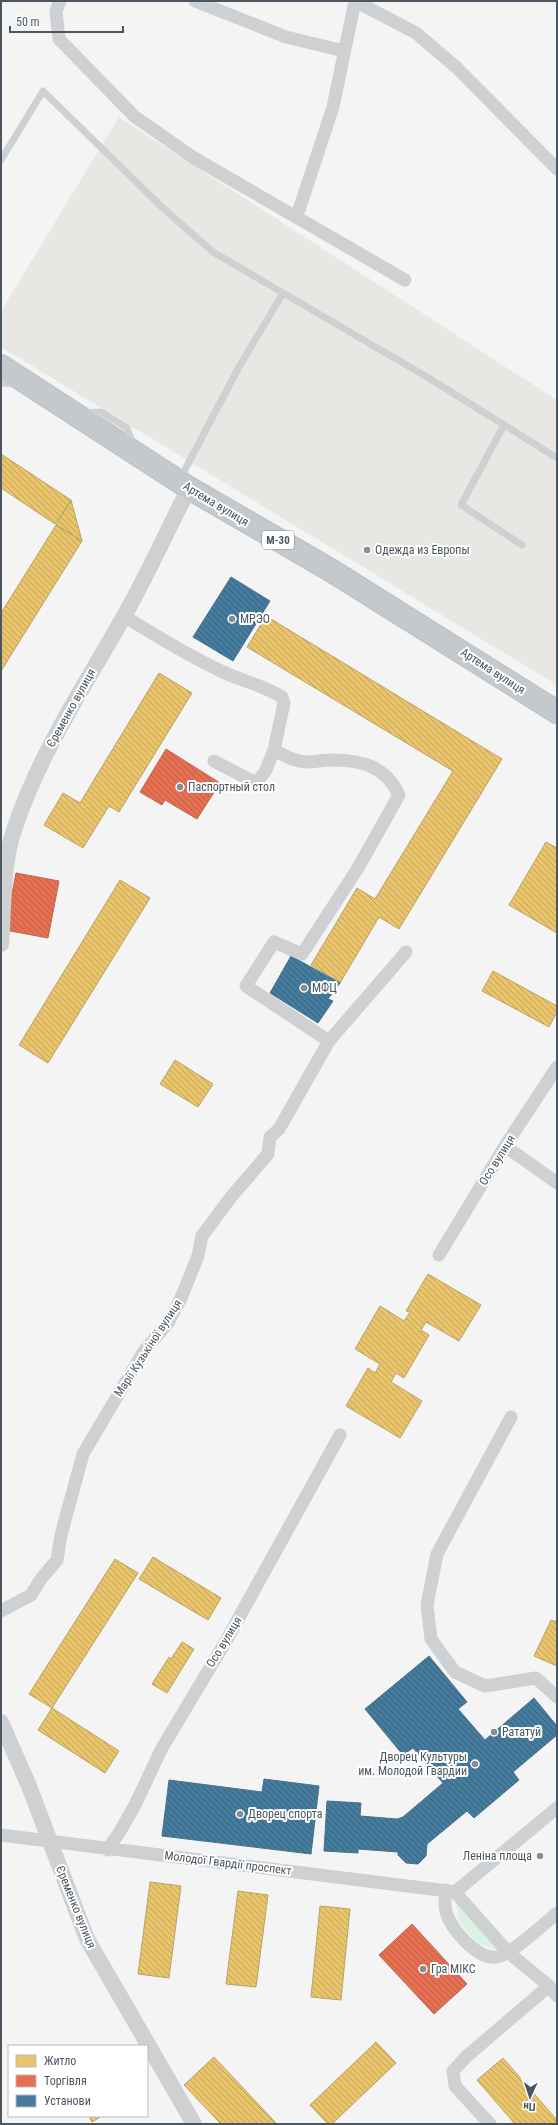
<svg xmlns="http://www.w3.org/2000/svg" width="558" height="2125" viewBox="0 0 558 2125" font-family="'Roboto Condensed',sans-serif">
<style>
.commercial{fill:#e8e7e3}
.green{fill:#d9f2e3}
.homes{fill:url(#homes-back-hatch);stroke:#b9a367}
.shops{fill:url(#shops-back-hatch);stroke:#b86856}
.public{fill:url(#public-back-hatch);stroke:#46708b}
.lines{fill:none;stroke-linecap:round;stroke-linejoin:round}
.trunk-casing{stroke:#b9bec3;stroke-width:24}
.service{stroke:#ced0d2;stroke-width:7}
.minor{stroke:#ced0d2;stroke-width:13}
.tertiary{stroke:#ced0d2;stroke-width:16}
.trunk{stroke:#c4c9cd;stroke-width:22}
.poi-dot{fill:#868d94;stroke:#fff;stroke-width:1.5}
.labels{text-anchor:middle;stroke-width:4;stroke-linejoin:round;paint-order:stroke}
.shield{fill:#fff;stroke:#808990;stroke-width:1}
.shield-label{font-size:11px;font-weight:bold;fill:#4a5661}
.street-label{font-size:12px;fill:#4a5661;stroke:#fff}
.poi-label{font-size:12px;fill:#4a5661;stroke:#fff;text-anchor:start}
</style>
<defs>
<pattern id="homes-back-hatch" width="6" height="6" patternUnits="userSpaceOnUse"><rect width="6" height="6" fill="#e9c46a"/><path d="M-1 5l2 2M0 0l6 6M5-1l2 2" fill="none" stroke="#bfa25b"/></pattern>
<pattern id="shops-back-hatch" width="6" height="6" patternUnits="userSpaceOnUse"><rect width="6" height="6" fill="#e76f51"/><path d="M-1 5l2 2M0 0l6 6M5-1l2 2" fill="none" stroke="#bd5e47"/></pattern>
<pattern id="public-back-hatch" width="6" height="6" patternUnits="userSpaceOnUse"><rect width="6" height="6" fill="#457b9d"/><path d="M-1 5l2 2M0 0l6 6M5-1l2 2" fill="none" stroke="#39637d"/></pattern>
</defs>
<rect width="100%" height="100%" fill="#f4f4f4"/>
<path class="commercial" d="M119,117L557,400V685L1,347V311Z"/>
<path class="green" d="M456,1902L499,1948L497,1950L478,1943L459,1922Z"/>
<path class="homes" d="M1,454L71,500L55,524L1,488Z
M71,500L82,541L56,525Z
M56,525L82,541L1,671V613Z
M266,616L502,759L399,929L379,917L340,983L311,965L357,888L375,899L453,771L247,647Z
M159,673L192,693L119,812L109,806L83,848L44,825L63,793L80,803Z
M546,842L557,848V933L509,905Z
M120,880L150,898L48,1063L19,1045Z
M493,971L557,1006V1012L549,1027L482,991Z
M175,1060L213,1084L198,1107L160,1084Z
M428,1274L481,1305L459,1341L426,1322L421,1330L429,1335L404,1378L396,1373L391,1382L422,1401L400,1438L346,1406L368,1368L375,1373L380,1364L355,1349L380,1306L404,1321L410,1312L406,1311Z
M153,1557L221,1598L208,1620L139,1579Z
M115,1559L138,1573L52,1708L29,1694Z
M551,1620L557,1622V1666L534,1656Z
M182,1642L194,1649L167,1693L152,1684L169,1657L171,1659Z
M52,1708L119,1751L105,1773L38,1730Z
M150,1882L181,1886L169,1978L138,1974Z
M238,1891L268,1895L256,1987L226,1984Z
M320,1906L350,1909L341,2000L311,1997Z
M376,2042L396,2063L332,2124H328L310,2105Z
M214,2057L276,2123L275,2124H221L184,2085Z
M503,2058L557,2120V2124H515L477,2080Z
M89,2116H102L92,2122Z"/>
<path class="shops" d="M166,749L220,783L197,819L165,800L162,805L140,792Z
M16,873L59,881L48,938L5,930Z
M412,1924L467,1984L434,2014L379,1955Z"/>
<path class="public" d="M231,577L270,601L233,661L193,637Z
M291,956L340,983L328,999L333,1001L318,1023L270,993Z
M429,1656L467,1702L458,1709L485,1740L534,1698L557,1726V1735L513,1772L519,1780L474,1818L467,1811L427,1844L426,1856L418,1864L406,1863L398,1855V1852L358,1849V1853L324,1851L327,1801L361,1803L360,1816L397,1819L403,1817L443,1783L413,1748L403,1755L365,1709Z
M264,1779L319,1786L311,1854L162,1836L169,1780L262,1792Z"/>
<g class="lines">
<defs>
<path id="trunk" d="M1,366L189,488L332,571L557,712"/>
</defs>
<use href="#trunk" class="trunk-casing"/>
<path class="service" d="M1,160L43,91L164,209L213,252L427,377L557,458
M1,383L17,384
M83,413L101,412L127,428L134,446
M504,425L461,505L522,545
M180,479L239,367L283,293"/>
<path class="minor" d="M60,1L56,11L59,39L134,116L194,158L405,280
M195,1L286,37L344,51
M355,1L416,33L457,68L557,169
M297,216L333,107L355,1
M124,616C156,636 189,656 223,672C243,681 264,686 282,697L284,703L274,750
M214,761L256,783L265,772L274,750C284,755 293,761 305,762C314,762 324,760 333,760C363,760 386,767 399,795L358,868L302,954L274,942L246,986L329,1041
M505,1146L557,1183
M439,1255L505,1146L557,1067
M511,1417L437,1554L427,1605L431,1639L455,1672L485,1686L536,1678L557,1697
M1,1611L31,1595L41,1579L57,1560L61,1535L83,1454L144,1351L168,1323L181,1298L198,1256L202,1236L231,1197L268,1154L270,1137L279,1129L329,1041L406,952
M1,1835L455,1892
M107,1850L119,1833L135,1805L162,1748L226,1641L340,1435
M446,1890C445,1898 444,1905 446,1912C451,1929 477,1960 497,1957C512,1954 544,1924 557,1913
M455,1892L508,1952L549,1986L557,1996
M455,1892L557,1808
M490,2124L455,2086L453,2071L467,2056L549,1986"/>
<path class="tertiary" d="M1,944C4,907 2,866 14,830C39,754 84,687 123,618C147,576 167,531 189,488
M1,1722L29,1786L87,1939L194,2124"/>
<use href="#trunk" class="trunk"/>
</g>
<g class="poi-dot">
<circle cx="367" cy="550" r="4"/>
<circle cx="232" cy="619" r="4"/>
<circle cx="180" cy="787" r="4"/>
<circle cx="304" cy="988" r="4"/>
<circle cx="494" cy="1732" r="4"/>
<circle cx="475" cy="1764" r="4"/>
<circle cx="240" cy="1814" r="4"/>
<circle cx="540" cy="1856" r="4"/>
<circle cx="423" cy="1969" r="4"/>
</g>
<g class="labels">
<rect class="shield" x="262" y="531" width="32" height="18" rx="3"/>
<g class="shield-label">
<text x="278" y="544">М-30</text>
</g>
<g class="street-label">
<text transform="translate(216 504) rotate(31)" y="4">Артема вулиця</text>
<text transform="translate(493 671) rotate(33)" y="4">Артема вулиця</text>
<text transform="translate(71 708) rotate(-61)" y="4">Єременко вулиця</text>
<text transform="translate(497 1160) rotate(-58)" y="4">Осо вулиця</text>
<text transform="translate(148 1348) rotate(-57)" y="4">Марії Кузькіної вулиця</text>
<text transform="translate(224 1642) rotate(-59)" y="4">Осо вулиця</text>
<text transform="translate(228 1863) rotate(7)" y="4">Молодої Гвардії проспект</text>
<text transform="translate(76 1907) rotate(68)" y="4">Єременко вулиця</text>
</g>
<g class="poi-label">
<text x="375" y="554">Одежда из Европы</text>
<text x="240" y="623">МРЭО</text>
<text x="188" y="791">Паспортный стол</text>
<text x="312" y="992">МФЦ</text>
<text x="502" y="1736">Рататуй</text>
<text x="467" y="1761" text-anchor="end">Дворец Культуры<tspan x="467" dy="14">им. Молодой Гвардии</tspan></text>
<text x="248" y="1818">Дворец спорта</text>
<text x="532" y="1860" text-anchor="end">Леніна площа</text>
<text x="431" y="1973">Гра МІКС</text>
</g>
</g>
<rect width="558" height="2125" fill="none" stroke="#4a5661" stroke-width="4"/>
<rect x="8" y="2045" width="140" height="72" fill="#ffffff" stroke="#b7bbc0"/>
<rect x="16" y="2055" width="20" height="12" fill="#e9c46a" stroke="#b7bbc0"/>
<text x="44" y="2065" font-size="12" fill="#4a5661">Житло</text>
<rect x="16" y="2075" width="20" height="12" fill="#e76f51" stroke="#b7bbc0"/>
<text x="44" y="2085" font-size="12" fill="#4a5661">Торгівля</text>
<rect x="16" y="2095" width="20" height="12" fill="#457b9d" stroke="#b7bbc0"/>
<text x="44" y="2105" font-size="12" fill="#4a5661">Установи</text>
<g transform="translate(530 2097) rotate(183)" stroke="#ffffff" stroke-width="3" paint-order="stroke">
<path d="M0-3L7 15L0 10L-7 15Z" fill="#4a5661"/>
<text y="-6" font-size="11" font-weight="bold" text-anchor="middle" fill="#4a5661">Пн</text>
</g>
<path d="M10 26v6h113v-6" fill="none" stroke="#4a5661" stroke-width="2"/>
<text x="16" y="26" font-size="12" fill="#4a5661" stroke="#ffffff" stroke-width="3" paint-order="stroke">50 m</text>
</svg>
